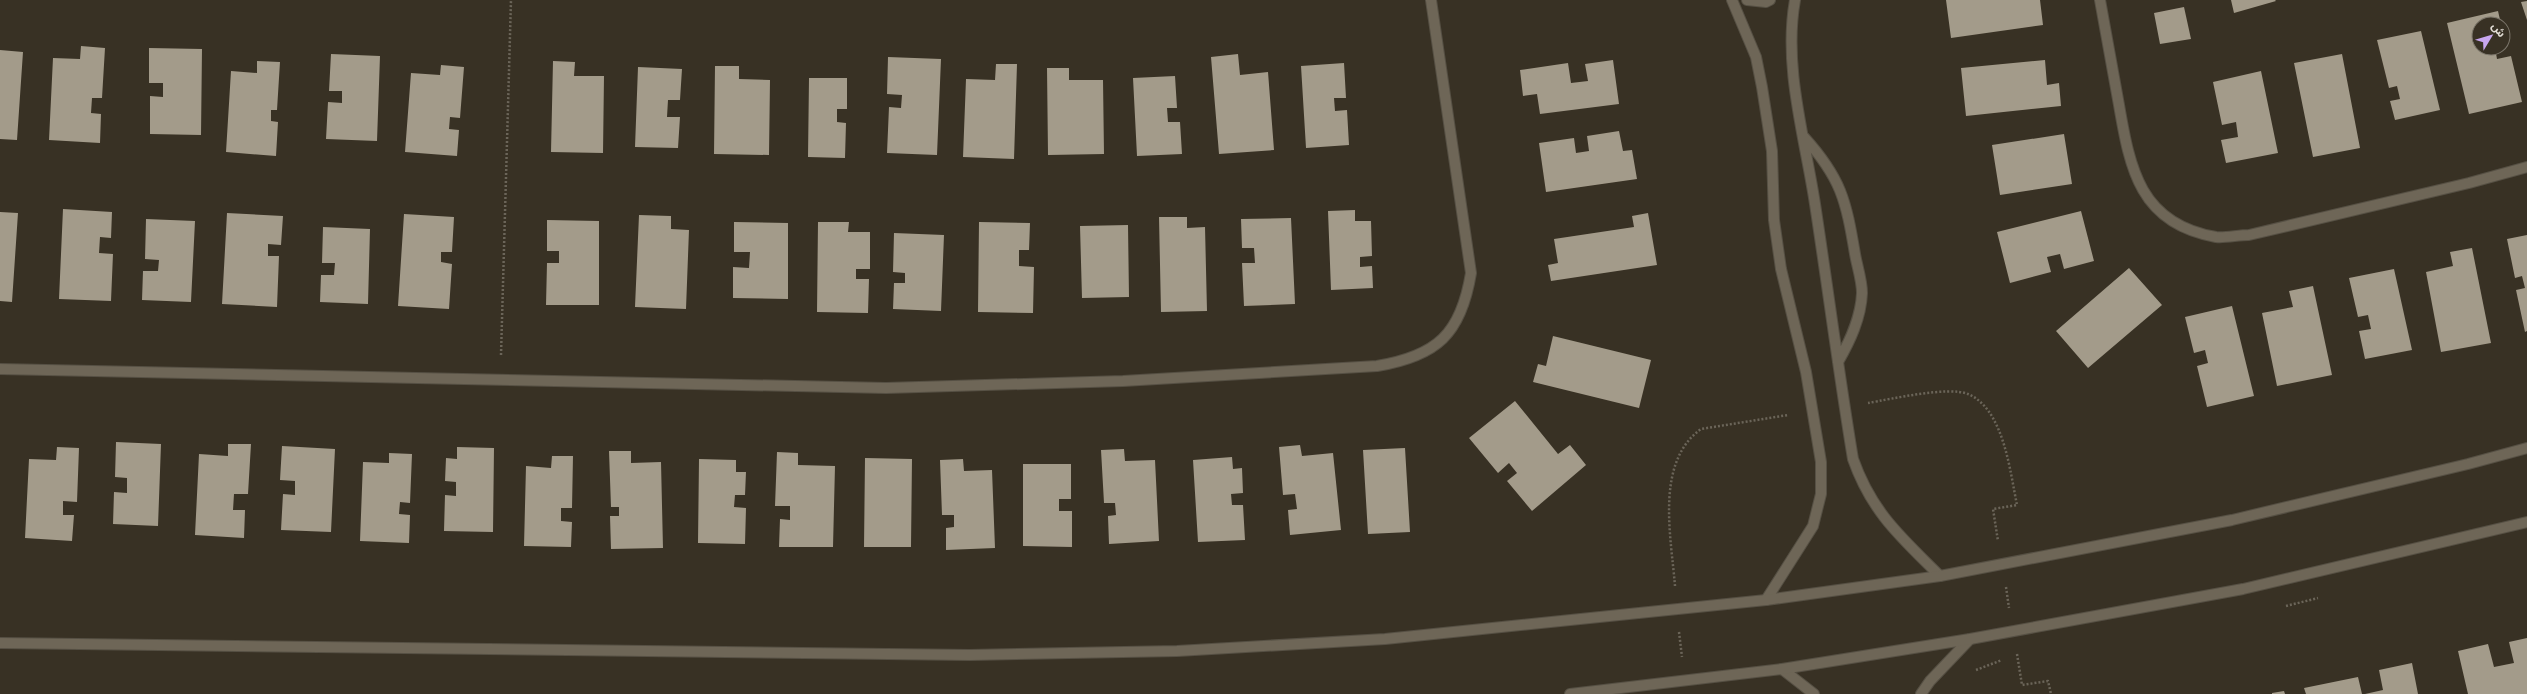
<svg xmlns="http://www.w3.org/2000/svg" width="2527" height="694" viewBox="0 0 2527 694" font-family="'Playfair Display','Noto Sans Arabic',serif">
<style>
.building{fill:#a39b8a}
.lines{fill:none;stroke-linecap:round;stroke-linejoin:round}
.street-casing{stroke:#565044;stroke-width:12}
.secondary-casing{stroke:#565044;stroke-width:12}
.path{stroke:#6b6559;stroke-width:2.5;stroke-dasharray:2 2;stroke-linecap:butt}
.street{stroke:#6e6657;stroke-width:10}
.secondary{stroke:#6e6657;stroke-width:10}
</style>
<rect width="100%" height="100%" fill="#383124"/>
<path class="building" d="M1946,0H2040L2043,25L1951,38Z
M2231,0H2275L2276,1L2234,13Z
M2527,1V20L2521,2Z
M2184,7L2191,39L2160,44L2154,13Z
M2498,11L2501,24H2479V48H2495L2497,59L2511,56L2522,102L2469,114L2447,23Z
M2421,31L2440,110L2395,120L2390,101L2400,99L2397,86L2389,88L2377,40Z
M81,46L105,48L102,98H92L91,113L101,114L100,143L49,140L53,58L80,59Z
M149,48L202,49L201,135L150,134V96L163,97V83H149Z
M0,50L23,52L17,140L0,139Z
M331,54L380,56L377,141L326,139L328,102L342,103V91H329Z
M1238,54L1240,75L1268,72L1274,150L1219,154L1211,57Z
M2342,54L2360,148L2313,157L2294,63Z
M888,57L941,59L937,155L887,153L889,107L901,108L902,95L887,94Z
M1613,60L1619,104L1540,114L1537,94L1523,96L1520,70L1568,63L1571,83L1588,81L1585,64Z
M2045,60L2047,85L2059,83L2061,106L1966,116L1961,68Z
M257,61L280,62L277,110H271V121L278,122L276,156L226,152L231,71L257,73Z
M553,61L575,62L574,76H604L603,153L551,152Z
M1344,63L1346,98H1334L1335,111L1347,110L1349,145L1306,148L1301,66Z
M996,64H1017L1014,159L963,157L966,79L995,80Z
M441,65L464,67L460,118L450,117L449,129L459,130L457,156L405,152L411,73L440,75Z
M715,66H739V79L770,80L769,155L714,154Z
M638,67L682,69L680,100H668L667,117H680L678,148L635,147Z
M1047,68H1069V80H1103L1104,154L1048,155Z
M2261,71L2278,153L2226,163L2221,140L2238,137L2236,122L2222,125L2213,82Z
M1175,76L1177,108H1167L1168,122H1180L1182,154L1137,156L1133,78Z
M809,78H847V109H837V122L846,123L845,158L808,157Z
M1619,131L1623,151L1632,150L1637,179L1546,192L1539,143L1574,138L1576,153L1589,151L1587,136Z
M2064,134L2072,184L2000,195L1992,145Z
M63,209L112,212L111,238L100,237L99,253L113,254L111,301L59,299Z
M1355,210V221H1371L1372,256L1360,257V267L1372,266L1373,288L1331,290L1328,211Z
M2081,211L2094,261L2064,269L2060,254L2047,257L2051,272L2010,283L1997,232Z
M0,212L18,213L12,302L0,301Z
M227,213L283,216L281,245L268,244V256H279L277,307L222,304Z
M1648,213L1657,265L1551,281L1548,265L1558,263L1554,239L1634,227L1632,216Z
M404,214L454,217L452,252H441V262L452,264L449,309L398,306Z
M639,215L671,216V229L689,230L686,309L635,307Z
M1159,217H1187V228L1205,227L1207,311L1161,312Z
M1291,218L1295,304L1244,306L1242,263H1255L1254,248H1242L1241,219Z
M146,219L195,221L191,302L142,300L143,271H158L159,260L145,259Z
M547,220L599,221V305H546L547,263H559V251H547Z
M734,222L788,223V299L733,298V267L749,268L750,252H734Z
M818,222H849L848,232H870V269H856V279H869L868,313L817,312Z
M979,222L1030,223L1029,250H1019V266L1034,267L1033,313L978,312Z
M1128,225L1129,297L1082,298L1080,226Z
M323,227L370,229L368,304L320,302L321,275H334L335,263H322Z
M894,233L944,235L941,311L893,309L894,283H905V273L893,272Z
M2527,235V331L2525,332L2516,290L2525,288L2522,276L2515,278L2507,239Z
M2472,248L2491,343L2441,352L2426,272L2453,266L2450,252Z
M2129,268L2162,305L2088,368L2056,331Z
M2394,269L2412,350L2365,359L2359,331L2371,329L2368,315L2358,317L2349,278Z
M2313,286L2332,375L2277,386L2262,313L2293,307L2289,291Z
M2232,306L2254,396L2207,407L2197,366L2208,363L2205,350L2194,353L2185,317Z
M1553,336L1651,360L1639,408L1533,382L1538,364L1546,366Z
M1515,401L1558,454L1570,445L1586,465L1532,511L1507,481L1517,473L1509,463L1498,473L1469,438Z
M116,442L161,444L158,526L113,524L114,492L127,493V478L115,477Z
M228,444H251L248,494H234L233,510H245L244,538L195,535L199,454L228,456Z
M1300,445L1302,456L1333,453L1341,530L1290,535L1288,510L1297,509L1295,494L1283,495L1279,447Z
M282,446L335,449L331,532L281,530L283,494L295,495V481L280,480Z
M57,447L79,448L77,502L63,501V515H74L72,541L25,538L29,459L56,460Z
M457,447L494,448L493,532L444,531L445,495L456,496V482L445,481L446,458L457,459Z
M1405,448L1410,532L1368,534L1363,450Z
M1124,449L1125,461L1155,460L1159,541L1109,544L1108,516L1116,515L1115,503H1104L1101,450Z
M609,451H631V463L661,462L663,548L611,549L610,516H619V507H611Z
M777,452L798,453V465L835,466L833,547H779L780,519L790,520V506H775Z
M389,453L412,454L410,503L400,502L399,514L410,515L409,543L360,541L363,462L389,463Z
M552,456H573L572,508H561V521L572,522L571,547L524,546L526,466L551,468Z
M1232,457L1233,469L1242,468L1243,493L1231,494L1232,505H1243L1245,540L1198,542L1193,460Z
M865,458L912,459L911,547H864Z
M699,459L736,460V472H746L745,495H735L734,507L746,508L745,544L698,543Z
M963,459L964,471L992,470L995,548L946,550V528L954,527V515H942L940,460Z
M1023,464H1071V499H1059V511H1072V547L1023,546Z
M2527,638V694H2468L2458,651L2488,644L2494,667L2514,663L2509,642Z
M2412,663L2418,694H2365L2383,690L2379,670Z
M2358,677L2362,694H2306L2304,688Z
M2284,691L2285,694H2272V693Z"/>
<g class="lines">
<defs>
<path id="street" d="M1732,0L1756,57L1762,87L1772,151L1774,220L1781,269L1806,372L1821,462V494L1813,526L1766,600
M1747,0L1766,2L1770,0
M1795,0C1783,67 1805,138 1815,204C1828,289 1839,375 1853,459C1872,513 1902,538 1940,576
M2100,0C2106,35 2113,70 2119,105C2130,169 2140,224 2216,237C2226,238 2238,235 2249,235L2469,183L2527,167
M1804,137C1841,178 1846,200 1855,254C1857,266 1862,280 1862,293C1861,318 1850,341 1838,362
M0,369L886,388L1123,381L1377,366C1437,356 1461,334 1471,273L1431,0
M1782,669L1814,694
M1921,694L1930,681L1970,639"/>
<path id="secondary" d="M0,643L970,655L1177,651L1385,639L1766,600L1940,576L2232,520L2468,464L2527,448
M1570,694L1782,669L1970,639L2243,589L2527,522"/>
</defs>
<use href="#street" class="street-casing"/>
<use href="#secondary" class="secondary-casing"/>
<path class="path" d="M501,355L511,0
M1868,403C1891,399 1949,386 1968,394C2004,409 2010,472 2017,505L1993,509L1998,541
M1675,586C1671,536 1655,462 1701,429L1788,415
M2006,587L2009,608
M2286,606L2318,598
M1679,632L1682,657
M2017,654L2022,685L2048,681L2051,694
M1976,670L2002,660"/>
<use href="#street" class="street"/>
<use href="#secondary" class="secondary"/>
</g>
<g transform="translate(2491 36) rotate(52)"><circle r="19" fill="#383124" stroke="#7c766b"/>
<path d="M0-3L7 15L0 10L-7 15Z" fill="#c8a6ef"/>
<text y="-6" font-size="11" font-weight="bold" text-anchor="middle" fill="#e2ddd5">ش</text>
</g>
</svg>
